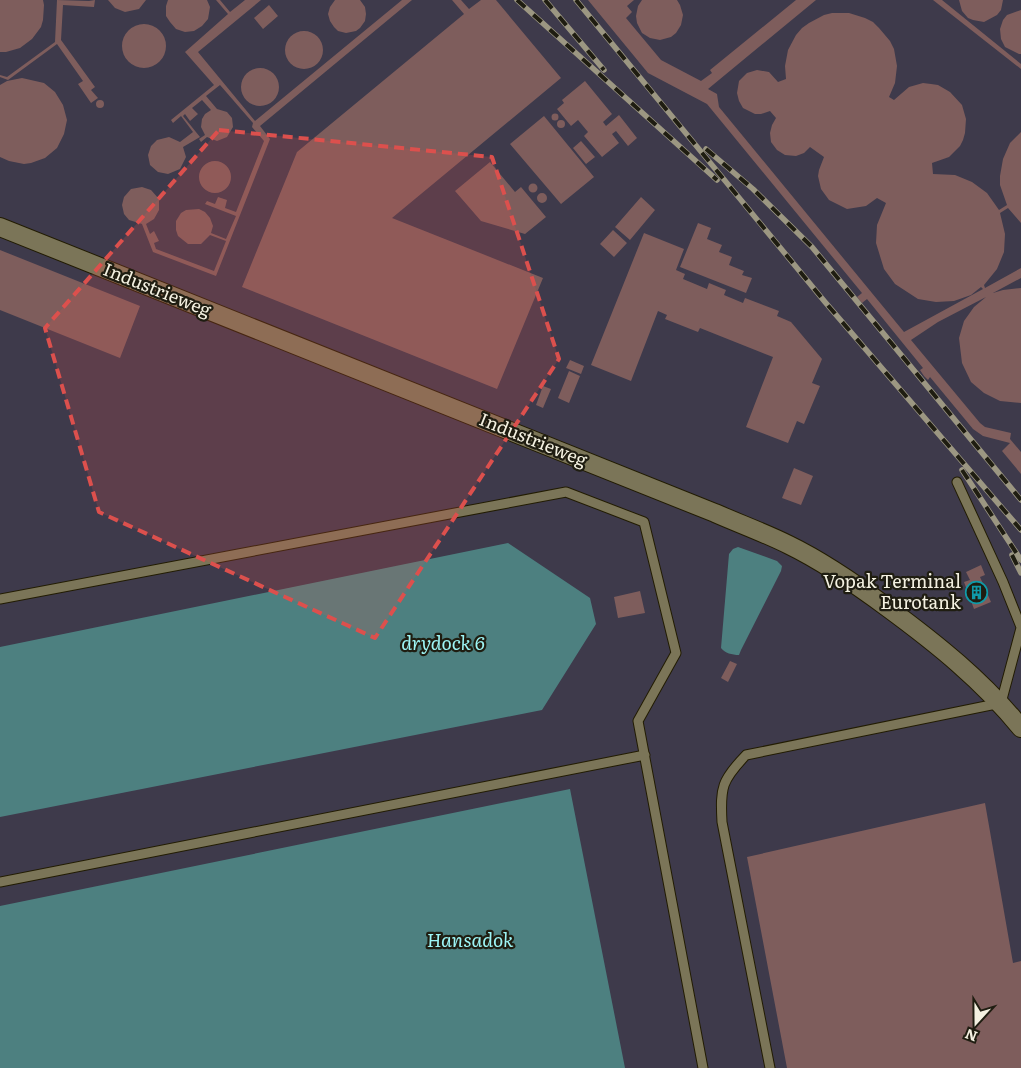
<svg xmlns="http://www.w3.org/2000/svg" width="1021" height="1068" viewBox="0 0 1021 1068" font-family="Literata,serif">
<style>
.industrial{fill:#3e3a4b}
.water{fill:#4d8080}
.building{fill:#7e5d5c}
.lines{fill:none;stroke-linecap:round;stroke-linejoin:round}
.lane-casing{stroke:#221c02;stroke-width:11}
.street-casing{stroke:#221c02;stroke-width:20}
.lane{stroke:#7b7558;stroke-width:9}
.street{stroke:#7b7558;stroke-width:18}
.rail-casing{stroke:#9c9782;stroke-width:5.5}
.rail{stroke:#1f1d11;stroke-width:4;stroke-dasharray:11;stroke-linecap:butt}
.marked{fill:#dc504d;fill-opacity:0.2;stroke:#dc504d;stroke-width:4;stroke-dasharray:10 6;stroke-linejoin:round}
.labels{text-anchor:middle;stroke-width:4.5;stroke-linejoin:round;paint-order:stroke}
.street-label{font-size:18px;fill:#f4f1e1;stroke:#1f1d11}
.poi-label{font-size:18px;fill:#f4f1e1;stroke:#1f1d11;text-anchor:end}
.water-label{font-size:19px;font-style:italic;fill:#9df5f5;stroke:#1f1d11}
</style>
<rect width="100%" height="100%" fill="#3b351a"/>
<path class="industrial" d="M0,0H1021V1068H0Z"/>
<path class="water" d="M508,543L590,598L596,624L542,710L0,817V647Z
M738,547L777,561L782,566L781,571L741,650L739,655C732,655 725,653 721,648L729,554L733,549Z
M570,789L625,1068H0V906Z"/>
<path class="building" d="M0,0H43L44,5L43,20L41,27L32,39L20,48L6,52H0Z
M57,0L89,1L95,0L94,7L63,5L61,40L95,87L91,90L98,98L91,103L78,84L83,81L57,44L8,80L0,77V75L7,77L55,42Z
M108,0H146L139,9L125,12L115,8Z
M168,0H207L210,7L208,19L202,26L194,31L185,32L176,29L170,22L166,16V6Z
M216,0H220L230,12L245,0H261L198,52L255,121L402,0H412L260,126L270,139L216,276L153,252L142,224L129,220L124,214L122,205L124,197L131,189L142,187L151,190L159,199V210L154,219L146,224L150,234L154,231L159,241L154,243L156,249L214,271L226,241L210,235L201,244H188L178,236L176,230V221L181,213L186,210L199,209L205,212L210,218L213,226L211,233L226,239L236,216L205,204L207,201L215,204L218,197L227,200L225,208L236,212L264,141L252,127L253,123L220,85L206,96L217,109L227,112L232,118L233,127L227,137L217,141L207,137L201,142L199,139L205,135L201,127L202,119L205,114L211,110L202,100L192,108L198,114L190,121L185,114L183,116L200,137L183,147L186,157L180,169L168,174L158,172L150,165L148,155L151,146L157,140L169,137L180,142L193,132L181,116L173,123L171,120L214,85L185,52L228,14Z
M335,0H360L365,7L366,14L365,21L360,28L356,31L346,33L338,31L334,27L330,21L328,14L330,7Z
M452,0H461L469,9L481,0H496L561,78L392,218L543,278L497,389L242,287L297,152L464,14Z
M588,0H634L627,6L632,12L626,18L661,60L701,81L712,73L710,70L796,0H816L708,89L717,94L719,107L904,332L983,289L981,287L971,295L954,301L936,302L918,299L895,284L884,269L876,243L877,225L886,203L877,198L866,206L847,209L829,200L821,189L818,176L819,170L824,157L810,147L804,153L796,156L785,155L777,150L771,142L770,133L772,125L776,118L770,111L761,114H755L743,108L739,101L737,93L739,81L747,73L757,70L769,72L778,82L786,79L785,66L788,50L796,35L802,28L809,23L824,15L832,13H849L865,18L873,22L879,28L890,41L894,49L897,66L895,83L889,97L894,100L909,87L923,83L931,84L938,85L950,92L962,105L966,119L965,133L963,140L960,146L949,157L932,163L933,174L955,175L972,182L987,193L999,210L1007,205L1000,185V176L1003,159L1010,143L1021,132V223L1008,208L1000,213L1005,234L1004,252L997,269L984,285L985,288L1021,268V278L993,293L1003,290L1021,288V403L1000,401L984,393L971,382L962,363L959,338L964,321L974,307L986,297L938,322L911,340L980,423L985,427L1011,433L1010,439L1021,452V474L1002,451L1010,443L983,436L973,429L930,377L928,380L924,376L920,370L923,368L867,299L862,303L857,297L862,293L707,104L648,73Z
M642,0H677L680,5L683,15L681,25L676,33L671,37L660,40L650,38L642,33L637,23L636,16L638,6Z
M933,0H942L1021,64V69Z
M959,0H1003L1001,10L997,15L984,22L973,20L968,18L962,11Z
M269,5L278,16L263,29L254,18Z
M1021,10V54H1019L1005,47L1001,39L1000,29L1003,20L1007,15Z
M122 46a22 22 0 1 1 44 0a22 22 0 1 1-44 0Z
M285 50a19 19 0 1 1 38 0a19 19 0 1 1-38 0Z
M241 87a19 19 0 1 1 38 0a19 19 0 1 1-38 0Z
M22,78L44,83L55,92L63,105L67,120L64,134L57,148L45,158L31,163L24,164L9,161L0,157V85L7,81Z
M585,81L612,114L603,122L606,126L619,115L637,138L628,146L616,131L612,134L619,143L602,157L584,136L588,132L578,120L571,126L557,109L564,103L562,100Z
M96 104a4 4 0 1 1 8 0a4 4 0 1 1-8 0Z
M551.5 117a3.5 3.5 0 1 1 7 0a3.5 3.5 0 1 1-7 0Z
M544,116L594,177L561,204L510,144Z
M557 124a4 4 0 1 1 8 0a4 4 0 1 1-8 0Z
M581,141L595,157L586,164L573,148Z
M199 177a16 16 0 1 1 32 0a16 16 0 1 1-32 0Z
M490,162L515,192L521,187L546,217L525,234L481,221L455,191Z
M528.5 188a4.5 4.5 0 1 1 9 0a4.5 4.5 0 1 1-9 0Z
M537 198a5 5 0 1 1 10 0a5 5 0 1 1-10 0Z
M641,197L655,210L630,240L615,227Z
M698,223L711,228L707,239L722,245L719,252L732,257L729,265L744,271L742,275L752,278L746,293L680,267Z
M613,230L627,243L614,257L600,244Z
M644,233L684,249L676,270L685,274L683,279L707,289L709,283L726,290L724,295L743,303L745,298L779,311L777,316L791,322L822,359L812,383L820,386L804,424L797,421L788,443L746,427L773,357L700,328L698,332L665,319L667,315L658,311L631,381L591,365Z
M0,250L140,306L120,358L0,310Z
M570,360L584,366L581,374L566,368Z
M569,371L580,376L569,403L558,398Z
M543,386L551,389L543,408L536,405Z
M794,468L813,476L801,505L782,498Z
M981,565L985,575L980,577L991,602L974,609L964,582L970,580L966,572Z
M640,591L645,613L618,618L614,597Z
M730,661L737,664L728,682L721,678Z
M985,803L1013,963L1021,961V1068H787L747,857Z"/>
<g class="lines">
<defs>
<path id="lane" d="M957,482L1003,582L1021,627
M0,599L566,492L644,522L676,653L638,721L703,1068
M0,882L645,755
M770,1068L722,822C720,787 722,780 746,755L1001,703L1021,628"/>
<path id="street" d="M0,227L715,513C740,524 765,533 789,545C824,562 857,585 888,608C937,644 983,681 1021,728"/>
</defs>
<use href="#lane" class="lane-casing"/>
<use href="#street" class="street-casing"/>
<use href="#lane" class="lane"/>
<use href="#street" class="street"/>
<defs>
<path id="rail" d="M517,0L717,180
M545,0L604,70
M576,0L825,302L1021,530
M706,149L753,189L812,247L1021,500
M962,470L1021,560
M1012,555L1021,573"/>
</defs>
<use href="#rail" class="rail-casing"/>
<use href="#rail" class="rail"/>
</g>
<path class="marked" d="M219,130L492,157L559,359L375,638L99,512L45,328Z"/>
<defs>
<symbol id="building-ring" viewBox="-11 -11 22 22"><circle r="9.5" fill="#1f1d11" stroke="#0f9aa8" stroke-width="1.5"/><path d="M-4-6H4V6H1V3H-1V6H-4ZM-2.5-4.3h1.7v1.8h-1.7ZM.8-4.3h1.7v1.8H.8ZM-2.5-1h1.7V.8h-1.7ZM.8-1h1.7V.8H.8Z" fill="#0f9aa8"/></symbol>
</defs>
<g fill-rule="evenodd">
<use href="#building-ring" x="964" y="580" width="25" height="25"/>
</g>
<g class="labels">
<g class="street-label">
<text transform="translate(157 290) rotate(22)" y="6">Industrieweg</text>
<text transform="translate(533 440) rotate(22)" y="6">Industrieweg</text>
</g>
<g class="poi-label">
<text x="961" y="588">Vopak Terminal<tspan x="961" dy="21">Eurotank</tspan></text>
</g>
<g class="water-label">
<text x="443" y="650">drydock 6</text>
<text x="470" y="947">Hansadok</text>
</g>
</g>
<g transform="translate(976 1023) rotate(201)" stroke="#1f1d11" stroke-width="4" paint-order="stroke">
<path d="M0-4L9 19L0 12L-9 19Z" fill="#f4f1e1"/>
<text y="-8" font-size="14" font-weight="bold" text-anchor="middle" fill="#f4f1e1">N</text>
</g>
</svg>
